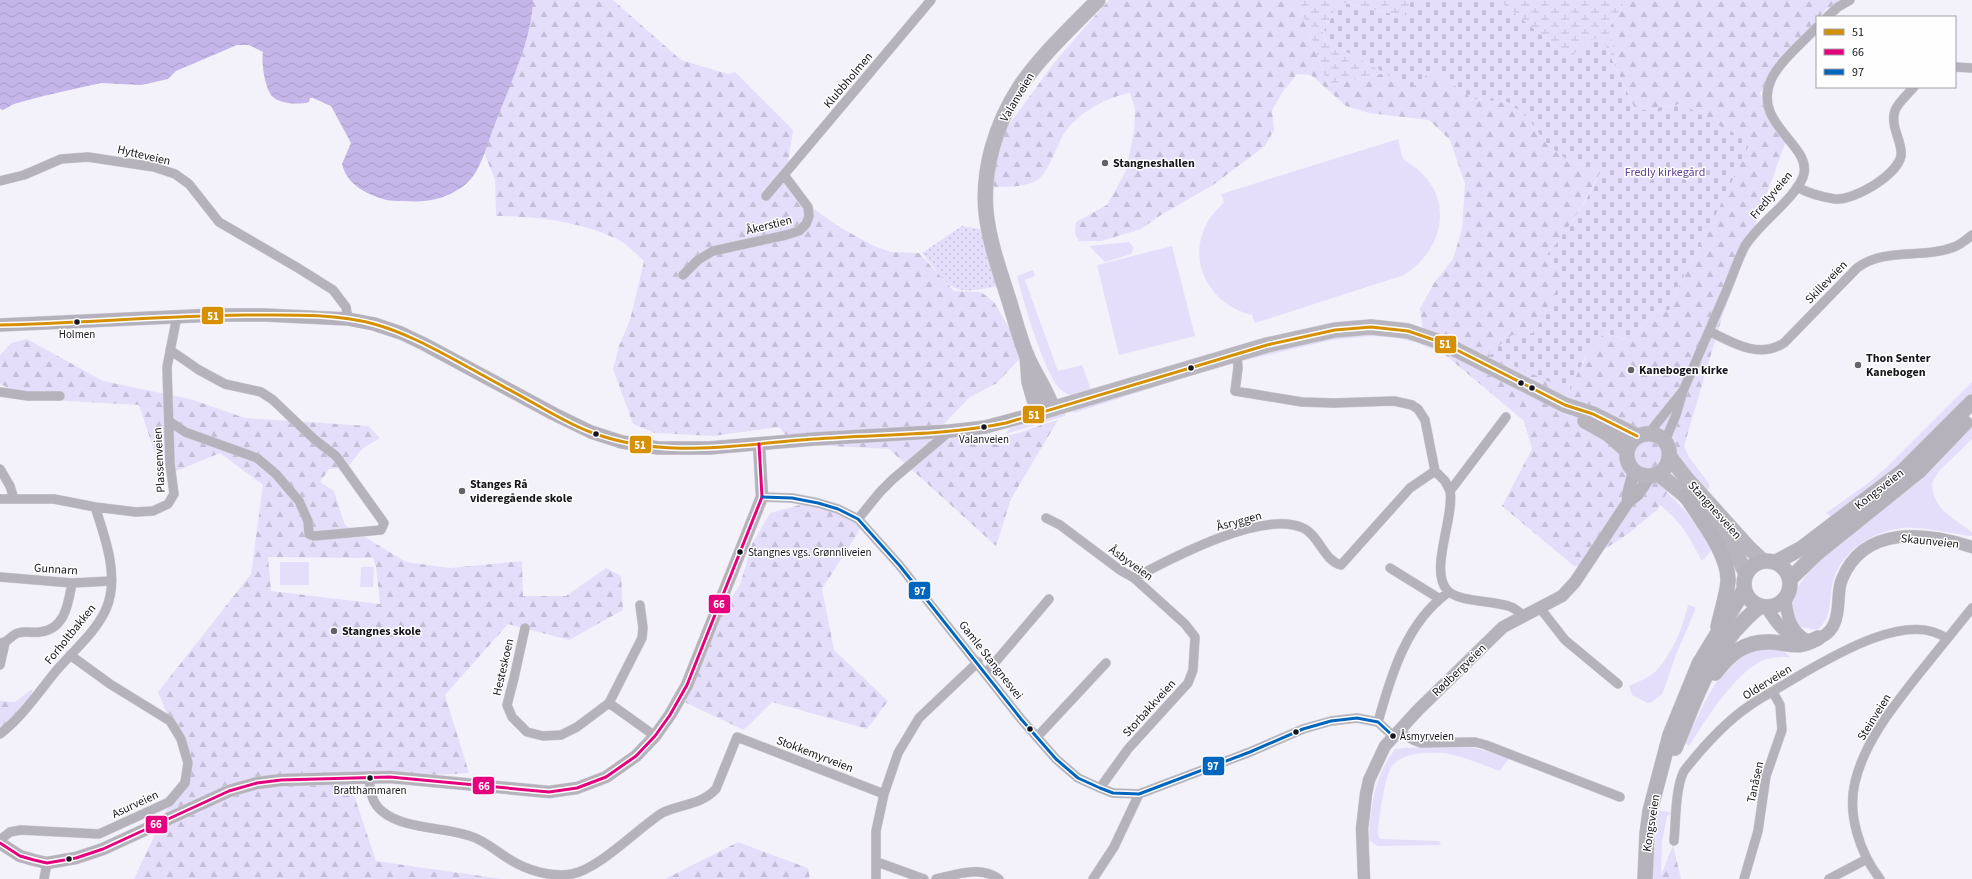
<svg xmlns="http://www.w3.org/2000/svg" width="1972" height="879" viewBox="0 0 1972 879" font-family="'Source Sans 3',sans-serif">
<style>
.grass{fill:#e5defb}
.forest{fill:url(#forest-firs);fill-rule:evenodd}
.wetland{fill:url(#wetland-marsh)}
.cemetery{fill:url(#cemetery-stones)}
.park{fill:url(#park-dots)}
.water{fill:url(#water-waves)}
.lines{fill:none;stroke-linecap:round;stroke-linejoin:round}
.minor-casing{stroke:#d0cfd6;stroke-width:10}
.tertiary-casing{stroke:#d0cfd6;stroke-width:13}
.secondary-casing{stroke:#d0cfd6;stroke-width:14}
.primary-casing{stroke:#d0cfd6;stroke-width:16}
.trunk-casing{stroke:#d0cfd6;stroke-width:16}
.minor{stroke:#b5b2bc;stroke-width:9}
.tertiary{stroke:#b5b2bc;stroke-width:12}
.secondary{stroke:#b4b1bd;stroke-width:13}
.primary{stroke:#b8b5bf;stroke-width:15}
.trunk{stroke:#b5b2bc;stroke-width:15}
.bus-1-casing{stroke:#fefefe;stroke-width:6}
.bus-2-casing{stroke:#fefefe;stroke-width:6}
.bus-3-casing{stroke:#fefefe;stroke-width:6}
.bus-1{stroke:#d59004;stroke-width:3}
.bus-2{stroke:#e5007d;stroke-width:3}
.bus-3{stroke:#0065bd;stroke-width:3}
.poi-dot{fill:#63626a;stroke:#fefefe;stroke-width:1.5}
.bus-dot{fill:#16141d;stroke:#fefefe;stroke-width:1.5}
.labels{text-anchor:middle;stroke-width:3;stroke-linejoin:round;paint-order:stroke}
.bus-label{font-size:11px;fill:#16141d;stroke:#fefefe}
.street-label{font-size:12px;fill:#16141d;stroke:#fefefe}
.poi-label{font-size:12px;font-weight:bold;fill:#16141d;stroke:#fefefe;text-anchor:start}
.park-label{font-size:12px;fill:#5d4192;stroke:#fefefe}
.line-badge{stroke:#fefefe;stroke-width:1.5}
.badge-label{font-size:11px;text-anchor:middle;font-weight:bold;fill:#fff}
</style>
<defs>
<pattern id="forest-firs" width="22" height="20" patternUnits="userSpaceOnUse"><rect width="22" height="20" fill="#e5defb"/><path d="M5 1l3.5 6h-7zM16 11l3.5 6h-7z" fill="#c4bed7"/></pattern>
<pattern id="wetland-marsh" width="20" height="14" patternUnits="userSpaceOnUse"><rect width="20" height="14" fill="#e5defb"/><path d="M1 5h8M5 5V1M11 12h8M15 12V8" fill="none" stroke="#c4bed7"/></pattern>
<pattern id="cemetery-stones" width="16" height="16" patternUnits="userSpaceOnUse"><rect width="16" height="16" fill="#e5defb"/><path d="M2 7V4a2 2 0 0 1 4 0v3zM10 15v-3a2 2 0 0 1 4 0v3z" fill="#c4bed7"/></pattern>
<pattern id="park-dots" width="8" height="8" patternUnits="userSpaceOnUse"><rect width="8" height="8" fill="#e5defb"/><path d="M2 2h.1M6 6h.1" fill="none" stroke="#c4bed7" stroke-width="1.8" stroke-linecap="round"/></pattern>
<pattern id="water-waves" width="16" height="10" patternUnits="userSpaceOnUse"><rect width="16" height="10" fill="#c4b6e8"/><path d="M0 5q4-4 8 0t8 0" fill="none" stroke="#a89cc7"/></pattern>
</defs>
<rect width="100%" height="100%" fill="#f3f2fa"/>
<path class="grass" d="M1398,139C1400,145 1401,155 1404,160C1406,162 1410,163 1412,165C1418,169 1423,174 1428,180C1453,214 1436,255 1404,275L1255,323L1252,315C1210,305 1185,261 1208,221C1212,214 1218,209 1224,202L1221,194Z
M1129,242L1134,248L1131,254L1105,262L1089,246Z
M1172,246L1195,336L1119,355L1097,265Z
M1033,270L1035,276L1025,280L1058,371L1082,365L1092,392C1085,393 1077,398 1071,395C1066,394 1061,390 1058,387C1043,368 1023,301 1017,276Z
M1359,333L1403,336L1440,348L1462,362L1418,343L1398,338L1372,336L1332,340L1246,360L1274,349Z
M1208,370L1074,413L1072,411V410Z
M1972,382V395L1909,460L1831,517L1826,513L1867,484L1886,468Z
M1064,412L1066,413L1065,416L1005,434L1010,428Z
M1972,422V439L1939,471L1932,483C1933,510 1952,517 1972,532V536C1954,534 1918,526 1902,528C1871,532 1838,553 1832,586C1829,604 1832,618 1817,630L1800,627C1796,621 1790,612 1791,604C1793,590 1811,569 1819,558Z
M1683,443L1689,457L1710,485L1707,492L1682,462L1678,453Z
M1666,492C1685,508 1701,529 1711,551L1702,561C1685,529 1677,516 1647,496Z
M280,562H309V585H280Z
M361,567H374L373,587H360Z
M1688,605L1695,607V611L1677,652L1662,695L1659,696L1652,702L1648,703L1632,695L1629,686C1638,682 1650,677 1657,670C1673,652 1683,627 1688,605Z
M1766,648L1782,650L1790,657C1782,657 1770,657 1763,660C1733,675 1707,718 1689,746L1685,743C1697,719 1714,678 1734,660C1743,652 1755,650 1766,648Z
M1443,746L1476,748L1509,758L1500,771C1485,766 1455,753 1441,753C1426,752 1401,753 1392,766C1385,775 1378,822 1378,835L1381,839L1439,841L1441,845L1378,846L1368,840C1371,806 1374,776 1395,749C1411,746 1427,749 1443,746Z
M1659,810L1672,813L1667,816L1662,842L1661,879H1651Z"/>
<path class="forest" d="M533,0H613L681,60L728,74L735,72L793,130L785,182L795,196L841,228L874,246L891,252L919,253L954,291L981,292L994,302L1022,351V356L997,383L970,397L938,430C950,441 992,441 1007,436C1025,432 1041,424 1058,420L1011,499L996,546L889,449L793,444L779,427L713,436L655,433L633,424L613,369L619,346L630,320L644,261C637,255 629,246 621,241C584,222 537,216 496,216L495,180L484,152L521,58Z
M1109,0H1300V6L1328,85L1385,73L1412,87L1429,73L1435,71L1473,99L1508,102L1528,118L1546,143L1566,159L1601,171C1586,200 1569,230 1547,255L1566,274L1534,333L1512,335L1583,364C1588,350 1593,342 1605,333L1631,341L1655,311L1669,310L1681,281L1709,229L1682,104L1636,111L1617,70L1610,27L1626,0H1850L1826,9L1820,17H1817V20L1760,93L1775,131L1786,141L1722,317L1674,480L1658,509L1628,534L1578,566H1574L1502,506L1532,449L1524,421L1424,337L1420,309L1434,283L1453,259L1462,229L1465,184L1450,140L1429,120L1369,113L1346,106L1311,75L1297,74L1282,93L1272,110L1274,130L1265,146L1213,185L1161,215L1141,229L1101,241H1079L1075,234L1076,222L1107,205L1126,171L1134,131L1135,109L1130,93C1105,97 1072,116 1061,139C1055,151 1050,167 1041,177C1030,188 1002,188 988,186L1005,130L1057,59Z
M27,339L103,381L190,399L245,418L368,426L380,438L362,449L347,468L329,469L320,482L334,491L345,525L406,562L450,568L522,561L523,596H566L606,568L621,576L623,610L569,640L508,624L445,695L469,773L349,780L376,861L502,879H134L188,764L158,692L251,574L263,485L220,453L174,472L156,456L139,405L30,399L0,384V355L11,343ZM268,557L373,558L376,567L380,604L271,591Z
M807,503L866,520L822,589L834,650L888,701L867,729L772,702L744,730L682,701L720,615L740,585L752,544L770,513Z
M33,688L28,707L0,732V701L15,702Z
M738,842L808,868L810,879H665Z
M1673,845L1681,879H1660V878Z"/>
<path class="wetland" d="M1300,0H1407L1410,3L1403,18L1393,14L1339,2L1322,35L1327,41L1385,73L1328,85L1300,6Z
M1498,0H1626L1610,27L1617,70L1604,43L1588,41L1570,58Z"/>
<path class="cemetery" d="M1407,0H1498L1570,58L1588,41L1598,38L1604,43L1636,111L1682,104L1750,143L1709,229L1681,281L1669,310L1655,311L1631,341L1606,333C1586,347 1580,370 1570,391L1488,354L1512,335L1534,333L1565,274L1547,255C1568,230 1587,201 1601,171L1566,159L1546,143L1528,118L1508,102L1473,99L1435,71L1429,73L1412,88L1327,41L1322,35L1339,2L1393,14L1403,18L1410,3Z"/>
<path class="park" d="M962,226L980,229L997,286C949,297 951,288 922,253Z"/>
<path class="water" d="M0,0H533C532,40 509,87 495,124C487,143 482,170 466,184C447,199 428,203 404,201C397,201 389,201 383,199C364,193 347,184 342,164L351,143L331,106L313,98H310L309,102C300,105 280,104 273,97C265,90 261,62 263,52L249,45H237L176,71L168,79L141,85L101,83L43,96L14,104L3,110L0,109Z"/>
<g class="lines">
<defs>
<path id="minor" d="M1827,17L1838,7L1850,0
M1955,67L1972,68
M0,181L24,175L61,159L88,157L154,167L175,174L189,184L219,222L298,268L333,290L346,307L348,319
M1797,187C1808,193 1822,197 1835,199C1854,201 1897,175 1901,156C1902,149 1899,141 1897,135C1888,109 1898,105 1914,87
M766,196L931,0
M683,275L698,260L713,251L786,235L799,231L806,224L809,216L808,207L784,175
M1709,331C1733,343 1759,359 1784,343L1857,268C1885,247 1923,259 1954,247C1960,245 1966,240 1972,235
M1237,354L1238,368L1235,391L1302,402L1334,403L1394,401L1412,405L1418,409L1425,420L1435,471L1445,481L1450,491
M0,392L28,396H60
M1506,417L1450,491C1455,516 1429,570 1447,590C1459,603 1495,600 1511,607C1516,609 1520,613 1524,616
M169,421L185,432L257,458L276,474L299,501L308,521L309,534L314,536L381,530L384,523L336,456L314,439L273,400L261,392L225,384L199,370L170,350
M1649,433L1682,392
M1665,441L1676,415L1683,391C1697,359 1711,326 1725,294C1732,278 1737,261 1745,246C1760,222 1793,201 1803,177C1815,146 1751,125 1771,80C1779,62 1803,42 1817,27
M0,469L10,486L14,499
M762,497L792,498L818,503L838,509L858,519L900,566L1021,719L1056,759L1078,778L1100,788L1113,793L1139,794L1250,752L1303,729L1331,721L1357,718L1378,722L1393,736
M0,499H54L95,507L136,512L153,511L168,504L174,494L170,464L167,367L177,316
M1046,518L1060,525L1120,570L1134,578L1185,624L1195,637L1193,670L1188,683L1128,749L1100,788
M858,519L880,492L893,479L950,431
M1390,568L1440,599
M0,577L72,583L111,581
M1134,578C1170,559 1263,509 1303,528C1319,535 1324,561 1341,565L1410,488L1435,471
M1540,608L1565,640L1618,684
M525,628L514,678L507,705L512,717L527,732L543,736L561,735L577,727L609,703L642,638L643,628L640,605
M0,643C8,643 11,635 18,633C25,631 33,633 40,632C65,629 68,605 72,583
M0,665L5,643
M986,673L1049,599
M609,703L655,736
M1378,722C1391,675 1407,621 1449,592
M1398,731L1413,740L1421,743L1475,742L1486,745L1620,797
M0,734C23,716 38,693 56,671C73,651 96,632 106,609C120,578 105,537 95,507
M1037,737L1106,663
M369,776C370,790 371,803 383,812C404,829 444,827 470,836C484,840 496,851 509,859C526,870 552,878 572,874C599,869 637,829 662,813C681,804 701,805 716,789L737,737L884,794
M0,840L10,832L21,830L99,834L169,802L185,783L188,763L181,739L170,721L110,684L70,655
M1674,841C1676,820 1675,789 1684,771C1702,748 1724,723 1749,706C1762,697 1777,689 1790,681C1826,660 1908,608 1947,639
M877,862L924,879
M44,879L47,863
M876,879V831L884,794L898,753L919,718L978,662
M936,879C956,875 980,865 999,879
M1093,879L1114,847L1139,794
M1744,879L1758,831L1766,776L1782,730L1780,705L1773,692
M1829,879L1867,859
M1880,879C1860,853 1847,815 1855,782C1865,741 1893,707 1918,675C1936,653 1954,630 1972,608"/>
<path id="tertiary" d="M1628,502V495L1634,471
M1785,598C1787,614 1789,628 1803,638
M1766,607C1772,615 1777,625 1785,631C1799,644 1826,643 1834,624C1841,610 1836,593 1842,579C1864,525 1926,532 1972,547
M0,843L20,856L34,860L47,863L76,858L103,849L229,791L257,783L281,780L390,777L549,792L577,788L606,777L636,756L655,736L670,715L687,685L762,497L759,444
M1364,879L1362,829L1366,794L1369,780L1385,746L1418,710L1503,627L1562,596L1575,582L1628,502L1638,494L1650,476"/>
<path id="secondary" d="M0,325L215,315H265L348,319L374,324L401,333L424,344L554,414L591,432L622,442L658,448H709L814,439L950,431L985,427L1038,413"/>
<path id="primary" d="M1027,355L1029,382L1038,413L1267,345L1335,330L1371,327L1408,331L1443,343L1565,405L1593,414L1637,436
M1053,409C1046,389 1034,373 1026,354C1019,336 1014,316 1008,297C999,269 989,241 986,212C982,169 996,124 1019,88C1040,56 1071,28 1098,0
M1585,421L1608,434L1627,451C1624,481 1666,485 1669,457C1672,431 1635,424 1627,451
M1669,456L1686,478L1749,548L1763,561
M1658,474C1693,500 1729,533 1746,574"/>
<path id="trunk" d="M1686,496C1700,518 1729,554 1728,581C1727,596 1721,612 1718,627
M1744 584a23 23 0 1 1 46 0a23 23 0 1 1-46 0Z
M1776,562L1802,548L1903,471L1972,402
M1790,579L1816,554L1919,471L1965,423
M1715,673C1729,654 1745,641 1770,642C1793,643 1795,650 1818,638
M1675,748C1699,692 1711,646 1760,606
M1645,879L1647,834L1650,811L1670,735L1699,664L1744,590"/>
</defs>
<use href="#minor" class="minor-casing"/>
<use href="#tertiary" class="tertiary-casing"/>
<use href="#secondary" class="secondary-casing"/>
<use href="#primary" class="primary-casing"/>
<use href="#trunk" class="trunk-casing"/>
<use href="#minor" class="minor"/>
<use href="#tertiary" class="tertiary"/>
<use href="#secondary" class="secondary"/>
<use href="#primary" class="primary"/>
<use href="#trunk" class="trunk"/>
<defs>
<path id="bus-1" d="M0,325C82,323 163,316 244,315C287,315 333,313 374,324C403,332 429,346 455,360C482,375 510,390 537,405C555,415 573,426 593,433C666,460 739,444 814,439C878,434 943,436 1006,423L1267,345L1335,330L1371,327L1408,331L1443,343L1565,405L1593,414L1637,436"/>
<path id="bus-2" d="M0,843L20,856L34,860L47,863L76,858L103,849L229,791L257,783L281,780L390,777L549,792L577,788L606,777L636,756L655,736L670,715L687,685L762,497L759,444"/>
<path id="bus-3" d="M762,497L792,498L818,503L838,509L858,519L900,566L1021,719L1056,759L1078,778L1100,788L1113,793L1139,794L1250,752L1303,729L1331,721L1357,718L1378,722L1393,736"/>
</defs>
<use href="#bus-1" class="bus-1-casing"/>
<use href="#bus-2" class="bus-2-casing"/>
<use href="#bus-3" class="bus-3-casing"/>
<use href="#bus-1" class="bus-1"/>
<use href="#bus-2" class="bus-2"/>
<use href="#bus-3" class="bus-3"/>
</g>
<g class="poi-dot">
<circle cx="1105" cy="163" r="4"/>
<circle cx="1858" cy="365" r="4"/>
<circle cx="1631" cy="370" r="4"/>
<circle cx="462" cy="491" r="4"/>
<circle cx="334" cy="631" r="4"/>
</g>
<g class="bus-dot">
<circle cx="77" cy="322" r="3.5"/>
<circle cx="1191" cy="368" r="3.5"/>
<circle cx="1521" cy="383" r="3.5"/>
<circle cx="1532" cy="388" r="3.5"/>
<circle cx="984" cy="427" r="3.5"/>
<circle cx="596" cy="434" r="3.5"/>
<circle cx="740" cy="552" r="3.5"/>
<circle cx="1030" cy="729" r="3.5"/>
<circle cx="1296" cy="732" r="3.5"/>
<circle cx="1393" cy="736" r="3.5"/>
<circle cx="370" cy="778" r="3.5"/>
<circle cx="69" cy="859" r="3.5"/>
</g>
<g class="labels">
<g class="bus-label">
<text x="77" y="338">Holmen</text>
<text x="984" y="443">Valanveien</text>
<text x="748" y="556" text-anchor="start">Stangnes vgs. Grønnliveien</text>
<text x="1400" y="740" text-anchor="start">Åsmyrveien</text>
<text x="370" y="794">Bratthammaren</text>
</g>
<g class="street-label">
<text transform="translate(848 80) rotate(-50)" y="4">Klubbholmen</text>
<text transform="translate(1017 97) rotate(-59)" y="4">Valanveien</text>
<text transform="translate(144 155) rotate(13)" y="4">Hytteveien</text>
<text transform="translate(1771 195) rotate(-50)" y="4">Fredlyveien</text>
<text transform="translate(769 225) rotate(-14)" y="4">Åkerstien</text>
<text transform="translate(1826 282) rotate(-46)" y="4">Skilleveien</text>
<text transform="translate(159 460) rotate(-93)" y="4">Plassenveien</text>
<text transform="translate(1879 489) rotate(-38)" y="4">Kongsveien</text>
<text transform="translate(1715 510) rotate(48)" y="4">Stangnesveien</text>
<text transform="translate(1239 521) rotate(-15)" y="4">Åsryggen</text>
<text transform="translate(1930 541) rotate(6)" y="4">Skaunveien</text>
<text transform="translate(1131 563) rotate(36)" y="4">Åsbyveien</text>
<text transform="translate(56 569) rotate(4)" y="4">Gunnarn</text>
<text transform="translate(70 634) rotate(-51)" y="4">Forholtbakken</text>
<text transform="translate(991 660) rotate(52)" y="4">Gamle Stangnesvei</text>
<text transform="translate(503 667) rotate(-77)" y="4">Hesteskoen</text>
<text transform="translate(1459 670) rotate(-44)" y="4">Rødbergveien</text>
<text transform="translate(1767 682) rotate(-32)" y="4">Olderveien</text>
<text transform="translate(1149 708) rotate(-48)" y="4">Storbakkveien</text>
<text transform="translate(1874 717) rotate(-58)" y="4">Steinveien</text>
<text transform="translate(815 754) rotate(21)" y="4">Stokkemyrveien</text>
<text transform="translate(1755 782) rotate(-78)" y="4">Tanåsen</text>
<text transform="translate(135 804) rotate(-25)" y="4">Asurveien</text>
<text transform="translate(1651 823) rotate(-81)" y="4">Kongsveien</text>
</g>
<g class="poi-label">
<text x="1113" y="167">Stangneshallen</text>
<text x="1866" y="362">Thon Senter<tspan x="1866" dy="14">Kanebogen</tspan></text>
<text x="1639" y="374">Kanebogen kirke</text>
<text x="470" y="488">Stanges Rå<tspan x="470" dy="14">videregående skole</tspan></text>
<text x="342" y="635">Stangnes skole</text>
</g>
<g class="park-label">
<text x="1665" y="176">Fredly kirkegård</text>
</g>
</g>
<g class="line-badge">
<rect x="201" y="306" width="23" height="19" rx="4" fill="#d59004"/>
<rect x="1434" y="335" width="23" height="19" rx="4" fill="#d59004"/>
<rect x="1022" y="405" width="23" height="19" rx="4" fill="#d59004"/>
<rect x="629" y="435" width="23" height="19" rx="4" fill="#d59004"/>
<rect x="908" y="581" width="23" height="19" rx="4" fill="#0065bd"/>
<rect x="708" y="594" width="23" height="20" rx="4" fill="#e5007d"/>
<rect x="1202" y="756" width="23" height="20" rx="4" fill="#0065bd"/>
<rect x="472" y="776" width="23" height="19" rx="4" fill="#e5007d"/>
<rect x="145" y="815" width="23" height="19" rx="4" fill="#e5007d"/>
</g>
<g class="badge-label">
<text x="213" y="320">51</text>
<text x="1445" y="348">51</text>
<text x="1034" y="419">51</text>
<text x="640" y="449">51</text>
<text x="920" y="595">97</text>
<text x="719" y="608">66</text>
<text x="1213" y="770">97</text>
<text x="484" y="790">66</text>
<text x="156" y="828">66</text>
</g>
<rect x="1816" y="16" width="140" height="72" fill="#fefefe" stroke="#a1a0a4"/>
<rect x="1824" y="29" width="20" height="6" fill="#d59004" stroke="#a1a0a4"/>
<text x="1852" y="36" font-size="12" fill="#16141d">51</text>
<rect x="1824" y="49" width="20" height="6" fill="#e5007d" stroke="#a1a0a4"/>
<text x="1852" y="56" font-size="12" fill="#16141d">66</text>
<rect x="1824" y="69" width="20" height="6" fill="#0065bd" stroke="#a1a0a4"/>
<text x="1852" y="76" font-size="12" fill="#16141d">97</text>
</svg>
